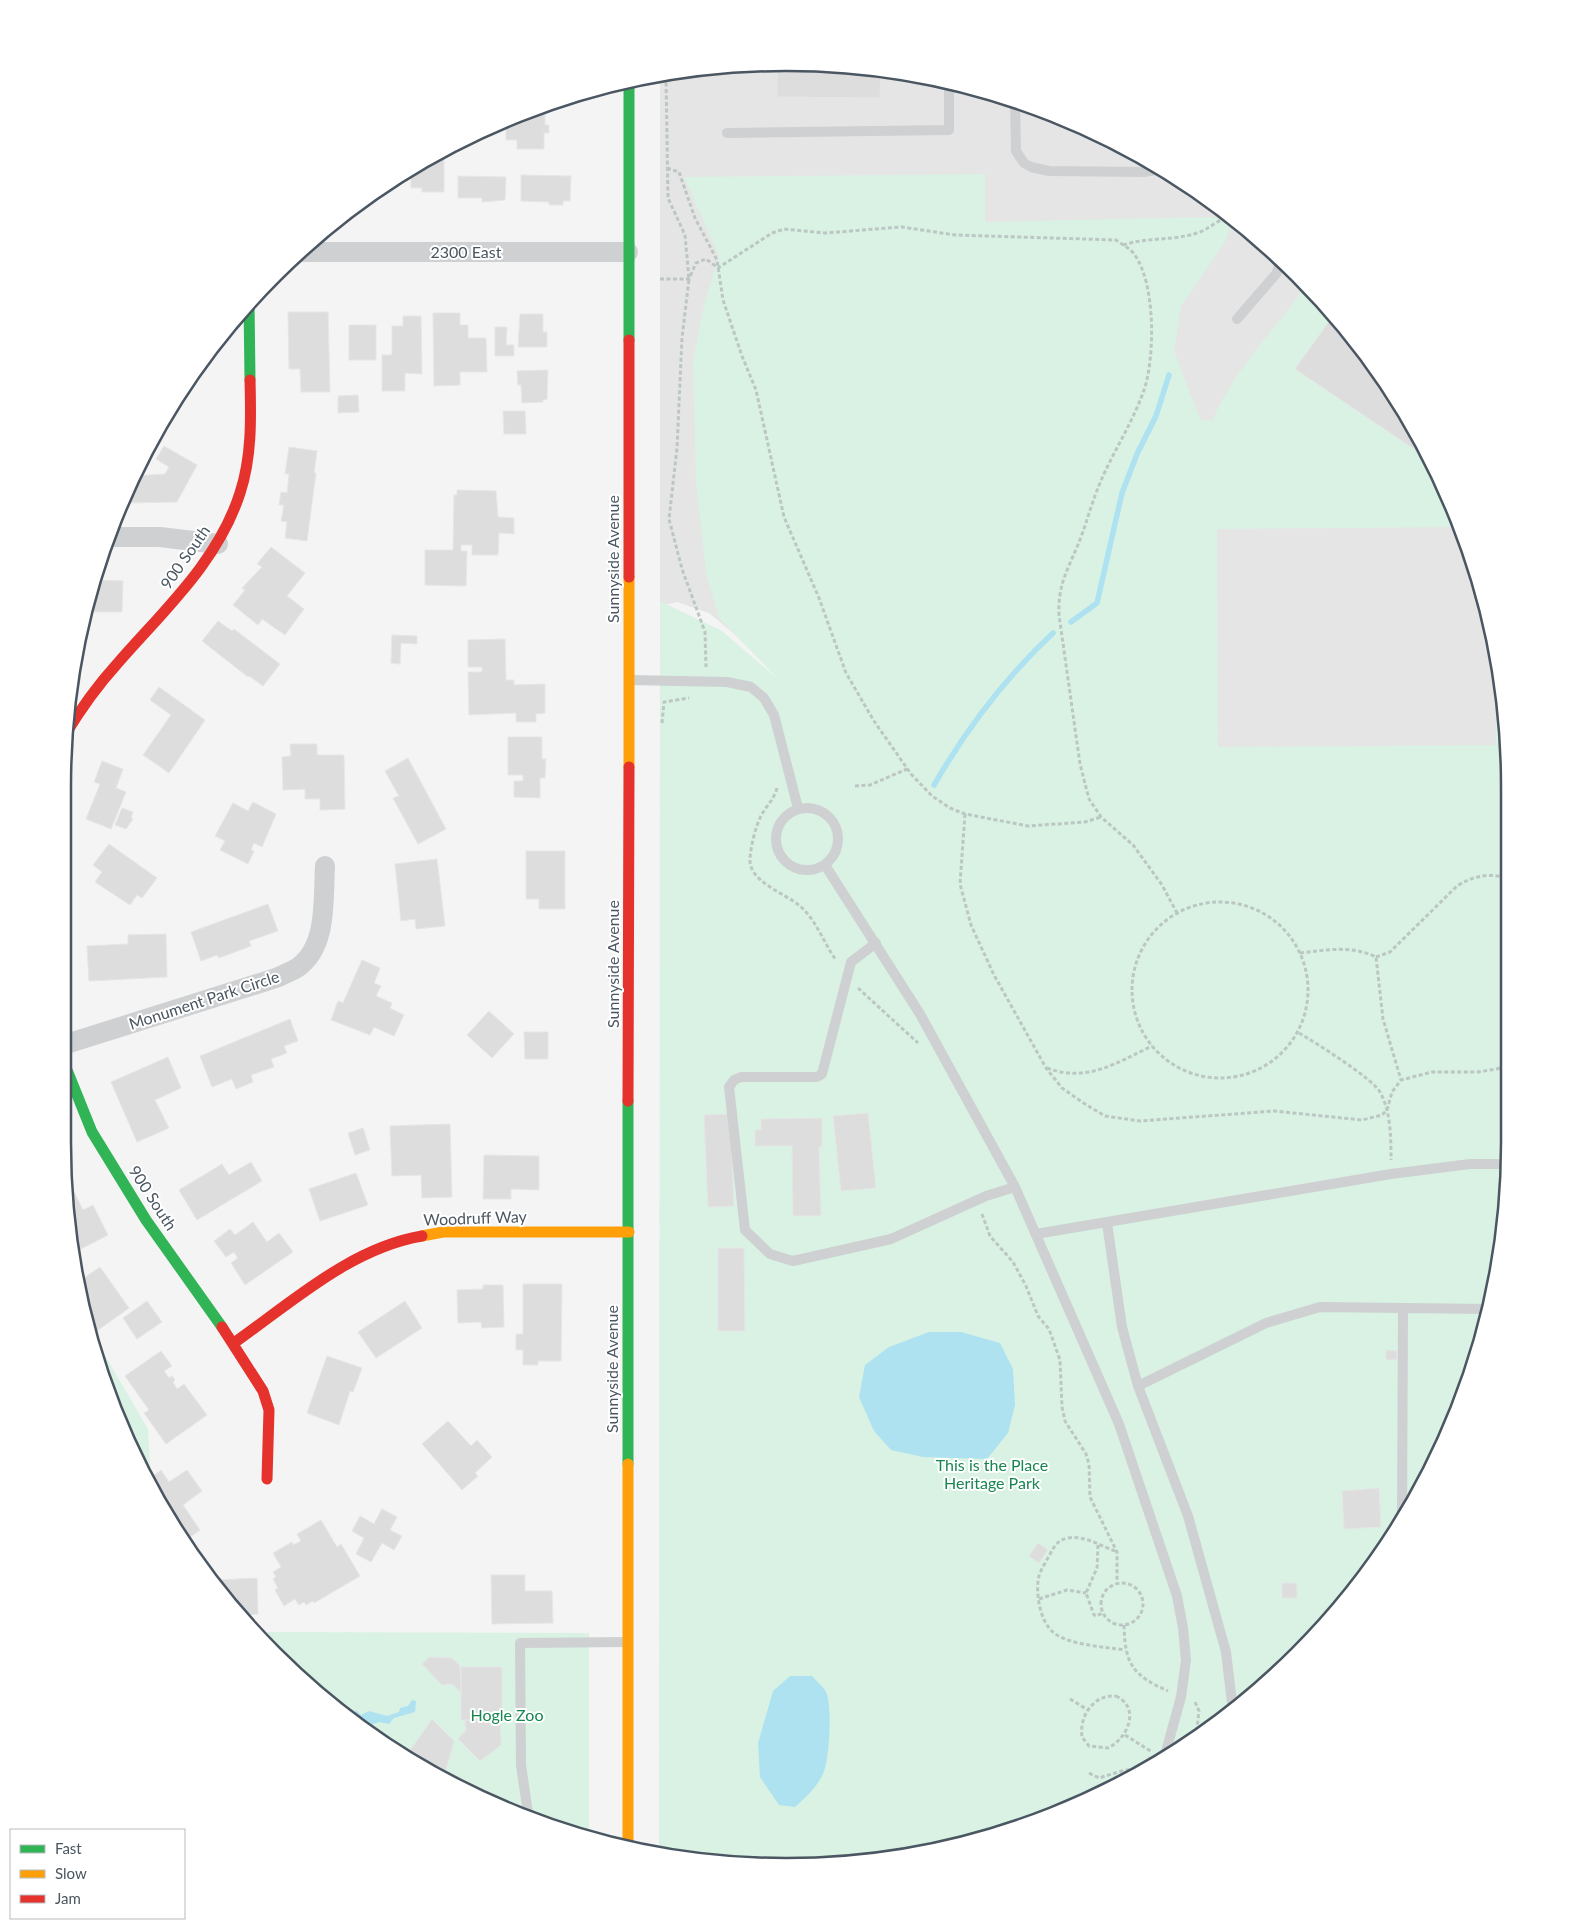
<svg xmlns="http://www.w3.org/2000/svg" width="1572" height="1929" viewBox="0 0 1572 1929" font-family="Lato,sans-serif">
<style>
.education{fill:#e6e5e6}
.green{fill:#d9f2e3}
.water{fill:#aee2f0}
.lines{fill:none;stroke-linecap:round;stroke-linejoin:round}
.stream{stroke:#aee2f0;stroke-width:5.5}
.building{fill:#ddddde;stroke:#e5e6e7}
.path{stroke:#bcc7c4;stroke-width:3;stroke-dasharray:4 2.5;stroke-linecap:butt}
.lane{stroke:#ced0d2;stroke-width:10}
.street{stroke:#ced0d2;stroke-width:20}
.fast{stroke:#30b455;stroke-width:11}
.slow{stroke:#ff9f0a;stroke-width:11}
.jam{stroke:#e5322d;stroke-width:11}
.labels{text-anchor:middle;stroke-width:4;stroke-linejoin:round;paint-order:stroke}
.street-label{font-size:16px;fill:#4a5661;stroke:#fff}
.park-label{font-size:16px;fill:#17864f;stroke:#fff}
.rim{fill:none;stroke:#4a5661;stroke-width:2.5}
</style>
<rect width="100%" height="100%" fill="#f4f4f4"/>
<path class="education" d="M738,64L880,69L1018,101L1147,159L1263,242L1360,345L1435,466L1485,598L1508,739V1125L888,805L764,659L709,613L677,602L660,606V77Z"/>
<path class="green" d="M985,174V222L1211,217L1232,222L1225,242L1181,306L1174,351L1200,419L1212,421C1235,368 1272,334 1305,287L1333,316L1295,369L1432,461L1435,466L1458,527L1217,529L1218,747L1496,745V665L1508,739V1190L1485,1330L1435,1463L1360,1584L1227,1717L1106,1792L973,1842L786,1866L659,1850L660,601L722,631L777,678L719,618L706,573L696,483L693,361L704,305L719,256L684,177Z
M86,1323L148,1429L151,1485L87,1330Z
M257,1632L589,1633V1838L424,1769L274,1654Z"/>
<path class="water" d="M929,1332H961L1000,1343L1013,1369L1015,1405L1008,1433L987,1459L923,1457L891,1450L874,1431L859,1397L865,1365L889,1347Z
M790,1676H812C816,1681 825,1688 827,1694C832,1710 830,1764 821,1778C814,1790 805,1798 795,1807L779,1805L760,1777L758,1743L773,1691Z
M412,1700L416,1701L415,1712L394,1718L389,1724L379,1722L368,1726L358,1718L357,1714H354L356,1710L361,1715L369,1711L387,1716L399,1712L400,1708L408,1706Z"/>
<g class="lines">
<path class="stream" d="M1071,622L1097,603L1122,493L1137,454L1156,416L1169,375
M934,785C967,728 1005,678 1053,633"/>
</g>
<path class="building" d="M777,65L881,69L880,98L777,97Z
M542,109H545V125H549V133H544V149H517V140H506V122L516,121V118Z
M438,154V158H444V192H422V188H411V171Z
M521,175L571,176L570,201H563V205H549V202L521,201Z
M458,176L506,177L505,200L482,202V198H458Z
M288,312H328L330,392H301L300,369H289Z
M433,313H460V325H468V338H486L487,372H460V385L434,386Z
M520,314H543V332H547V347H518Z
M403,316H421L422,374L405,373V391H382V355H392V326H403Z
M1333,316L1360,345L1432,461L1295,369Z
M349,325H376V360H349Z
M495,327H507L506,345H514V356H495Z
M548,370L547,399L543,400V402L522,403L521,385H518L517,371Z
M358,395L359,412L338,413V396Z
M503,411H525L526,434H504Z
M164,446L197,465L177,502L126,503V493L134,476L165,474L169,467L156,459Z
M289,447L317,451L314,473H316L307,541L285,538L287,522L281,521L284,505H279L281,492L287,493L289,474H285Z
M457,490L496,491L498,517L514,518V534L499,533L498,555H472V545H461V551H467L466,586L425,585V550H453L454,495H457Z
M271,547L305,573L287,596L304,609L285,635L262,619L258,625L233,605L245,590L242,588L262,567L257,564Z
M96,580L123,581L122,612H86Z
M218,621L232,631L234,629L280,664L263,686L249,676L248,677L202,641Z
M392,635L417,636V644L401,643L400,664L391,663Z
M505,639L506,680H514V685L545,684V713L536,714V722H516V713L469,715L468,672H482V667H468V640Z
M159,687L205,720L169,773L143,755L171,715L150,700Z
M508,737H542V759H546L545,778H540V798L514,797V781H523V775H508Z
M290,744H317V755H344L345,809L320,810V799H305V789L283,790L282,757L291,756Z
M408,758L446,829L418,844L393,798L399,796L385,771Z
M102,761L123,769L116,788L126,792L111,829L86,819L100,784L94,782Z
M253,802L276,814L262,847L254,843L251,850L254,851L248,864L220,850L225,841L215,836L233,803L248,811Z
M122,808L133,812L131,818L133,819L126,829L115,825Z
M109,844L157,878L142,898L137,895L130,905L95,882L102,872L93,865Z
M526,851H565V909H539V899H526Z
M437,859L445,926L416,929L415,919L401,921L395,864Z
M268,904L278,931L249,941L251,946L219,958L217,955L201,961L191,932Z
M166,934L167,977L89,981L87,946L128,944V935Z
M362,960L380,968L374,983L381,986L376,996L392,1003L390,1008L404,1015L394,1036L374,1027L370,1035L331,1020L338,1001L343,1003Z
M489,1011L514,1034L492,1058L467,1035Z
M290,1019L298,1041L284,1046L287,1053L271,1059L274,1067L251,1075L253,1082L236,1089L232,1079L212,1087L200,1056Z
M524,1032H548V1059H525Z
M168,1057L181,1088L155,1100L169,1128L137,1142L111,1082Z
M868,1113L876,1188L841,1191L833,1116Z
M730,1114L734,1206L708,1207L704,1115Z
M822,1118V1147H819L821,1216H793L792,1146H755V1130H761V1119Z
M450,1124L452,1197L422,1198L421,1175L392,1176L390,1126Z
M363,1128L370,1150L355,1155L348,1133Z
M484,1155L539,1156V1190L511,1189V1199H483Z
M251,1162L262,1181L197,1220L179,1190L222,1164L229,1175Z
M356,1173L368,1205L320,1221L309,1189Z
M67,1177L83,1210L93,1205L108,1235L77,1251Z
M253,1222L267,1242L279,1233L293,1252L245,1285L231,1263L238,1258L234,1252L226,1257L214,1241L230,1229L235,1235Z
M718,1248H744L745,1331H718Z
M100,1267L129,1308L94,1333L86,1322L81,1280Z
M523,1284H562L561,1361H538V1365H523V1350H516V1334H523Z
M483,1285H503L504,1327L482,1328L481,1322L458,1323L457,1290L483,1289Z
M147,1301L162,1322L137,1339L123,1318Z
M405,1301L422,1328L376,1358L358,1332Z
M1386,1350L1397,1351V1360H1386Z
M161,1351L172,1366L164,1371L169,1378L172,1376L175,1380L173,1382L177,1389L184,1384L207,1415L166,1444L144,1413L149,1410L125,1376Z
M327,1356L362,1368L353,1392L350,1391L339,1425L307,1413Z
M448,1421L471,1446L477,1440L492,1457L475,1473L478,1476L462,1490L422,1444Z
M161,1470L169,1482L187,1470L202,1491L183,1505L200,1530L186,1540L159,1504L149,1479Z
M1379,1488L1381,1527L1344,1529L1342,1491Z
M382,1509L397,1517L390,1530L402,1536L394,1550L382,1543L371,1562L356,1554L364,1538L352,1531L360,1516L374,1524Z
M321,1520L337,1547L341,1544L360,1576L314,1603L313,1601L306,1605L304,1602L299,1605L295,1599L284,1606L275,1590L278,1588L273,1579L276,1577L273,1572L281,1567L273,1553L292,1542L293,1545L301,1541L297,1534Z
M1038,1543L1048,1550L1039,1563L1029,1556Z
M491,1575H525V1591H552L553,1623L492,1624Z
M257,1578L258,1614L244,1615L217,1580Z
M1282,1583H1297V1598H1282Z
M429,1657L452,1658L460,1666L461,1692L452,1684L442,1685L422,1664Z
M461,1667H502V1720H461Z
M432,1719L454,1741L444,1777L428,1771L409,1752Z
M465,1720H500L501,1745L480,1761L458,1739L466,1730Z"/>
<g class="lines">
<path class="path" d="M666,76L668,198L685,235L689,279L682,338L677,448L669,519L682,569L705,632L706,667
M667,168L679,172L695,218L717,260L723,300L742,356L756,390L784,517L819,598L846,673L874,721L911,774L932,796L950,808L965,814L1028,826L1085,822L1101,817
M1123,245C1147,237 1173,241 1197,233C1208,230 1217,220 1228,217
M660,279H689L696,263L706,259L718,268L772,233L784,229L825,233L902,227L955,235L1116,240C1121,244 1130,248 1134,254C1156,283 1155,358 1144,390C1133,422 1113,452 1100,483C1091,504 1086,526 1077,547C1066,573 1058,586 1059,615L1080,764L1089,799L1101,817L1133,845L1162,885L1177,913
M662,723L664,702L689,698
M855,786L870,785L907,769
M777,788C774,800 765,807 760,818C755,829 751,846 750,858C748,882 785,893 800,906C817,921 823,942 836,960
M965,814L960,884L971,925L994,975L1046,1068L1062,1088L1085,1104L1105,1116L1140,1121L1274,1111L1362,1120L1382,1115L1387,1110L1392,1092L1401,1080L1432,1072H1478L1508,1067
M1132 990a88 88 0 1 1 176 0a88 88 0 1 1-176 0Z
M1300,953C1327,950 1351,945 1376,957L1383,1019L1401,1080
M1376,957L1390,952L1457,886C1473,876 1490,872 1508,879
M858,988L918,1043
M1299,1033C1316,1043 1372,1078 1380,1092C1391,1112 1391,1138 1391,1160
M1047,1068C1087,1083 1116,1063 1152,1046
M982,1214L990,1236L1013,1262L1026,1286L1038,1316L1049,1329L1060,1360L1062,1407L1065,1421L1086,1454L1089,1464L1090,1497L1117,1552V1583
M1098,1545L1097,1568L1086,1593L1094,1615L1096,1616L1103,1613
M1115,1551C1101,1546 1084,1535 1068,1538C1057,1540 1054,1547 1049,1556C1046,1562 1041,1569 1039,1576C1035,1593 1040,1622 1054,1633C1069,1645 1106,1647 1125,1650
M1101 1604a21 21 0 1 1 42 0a21 21 0 1 1-42 0Z
M1039,1599L1067,1590L1086,1593
M1124,1625C1125,1664 1132,1675 1168,1691
M1116,1696C1141,1708 1128,1738 1108,1748L1089,1746L1082,1737C1079,1717 1093,1694 1116,1696Z
M1070,1699L1088,1710
M1195,1702L1199,1711L1196,1736
M1125,1735L1152,1752
M1143,1769L1150,1757
M1089,1773L1099,1778L1125,1770L1142,1769"/>
<path class="lane" d="M1015,100L1016,151L1024,163L1031,167L1049,171L1144,172L1161,169
M727,133L949,130V85
M1237,319L1276,274L1281,262
M630,680L727,682L751,687L764,698L774,715L798,808
M776 839a31 31 0 1 1 62 0a31 31 0 1 1-62 0Z
M825,865L920,1014L1015,1187L1119,1424L1177,1596L1183,1628L1186,1660L1181,1697L1165,1755
M876,943L851,962L822,1074L817,1077H741L734,1080L729,1087L745,1230L770,1254L793,1261L891,1239L986,1196L1015,1187
M1107,1223L1122,1327L1138,1386L1188,1516L1226,1652L1233,1711
M1036,1234L1391,1174L1470,1164H1508
M1138,1386L1266,1323L1320,1307L1488,1309
M1402,1517L1403,1308
M528,1813L521,1765L520,1643L627,1642"/>
<path class="street" d="M303,252H628
M109,537H160L218,544
M63,1045L276,978C282,975 290,972 297,968C328,947 323,899 325,866"/>
<path class="fast" d="M249,302L250,380
M629,340V82
M63,1060L92,1132L146,1220L222,1327
M628,1464V1101"/>
<path class="slow" d="M629,767V577
M422,1236L443,1232H629
M628,1846V1464"/>
<path class="jam" d="M629,577V340
M65,735C80,710 97,686 117,664C163,611 218,562 240,493C252,457 251,417 250,380
M628,1101L629,767
M222,1327L263,1391L269,1410L267,1479
M234,1343C292,1302 351,1248 422,1236"/>
</g>
<g class="labels">
<g class="street-label">
<text x="466" y="258">2300 East</text>
<text transform="translate(185 557) rotate(-55)" y="6">900 South</text>
<text transform="translate(613 559) rotate(-90)" y="6">Sunnyside Avenue</text>
<text transform="translate(613 964) rotate(-90)" y="6">Sunnyside Avenue</text>
<text transform="translate(204 1000) rotate(-18)" y="6">Monument Park Circle</text>
<text transform="translate(153 1198) rotate(57)" y="6">900 South</text>
<text transform="translate(475 1218) rotate(-2)" y="6">Woodruff Way</text>
<text transform="translate(612 1369) rotate(-90)" y="6">Sunnyside Avenue</text>
</g>
<g class="park-label">
<text x="992" y="1471">This is the Place<tspan x="992" dy="18">Heritage Park</tspan></text>
<text x="507" y="1721">Hogle Zoo</text>
</g>
</g>
<path d="M0 0H1572V1929H0ZM786 71H786A715 715 0 0 1 1501 786V1143A715 715 0 0 1 786 1858H786A715 715 0 0 1 71 1143V786A715 715 0 0 1 786 71Z" fill="#fff" fill-rule="evenodd"/>
<path class="rim" d="M786 71H786A715 715 0 0 1 1501 786V1143A715 715 0 0 1 786 1858H786A715 715 0 0 1 71 1143V786A715 715 0 0 1 786 71Z"/>
<rect x="10" y="1829" width="175" height="90" fill="#ffffff" stroke="#b7bbc0"/>
<rect x="20" y="1845" width="25" height="8" fill="#30b455" stroke="#b7bbc0"/>
<text x="55" y="1854" font-size="15" fill="#4a5661">Fast</text>
<rect x="20" y="1870" width="25" height="8" fill="#ff9f0a" stroke="#b7bbc0"/>
<text x="55" y="1879" font-size="15" fill="#4a5661">Slow</text>
<rect x="20" y="1895" width="25" height="8" fill="#e5322d" stroke="#b7bbc0"/>
<text x="55" y="1904" font-size="15" fill="#4a5661">Jam</text>
</svg>
